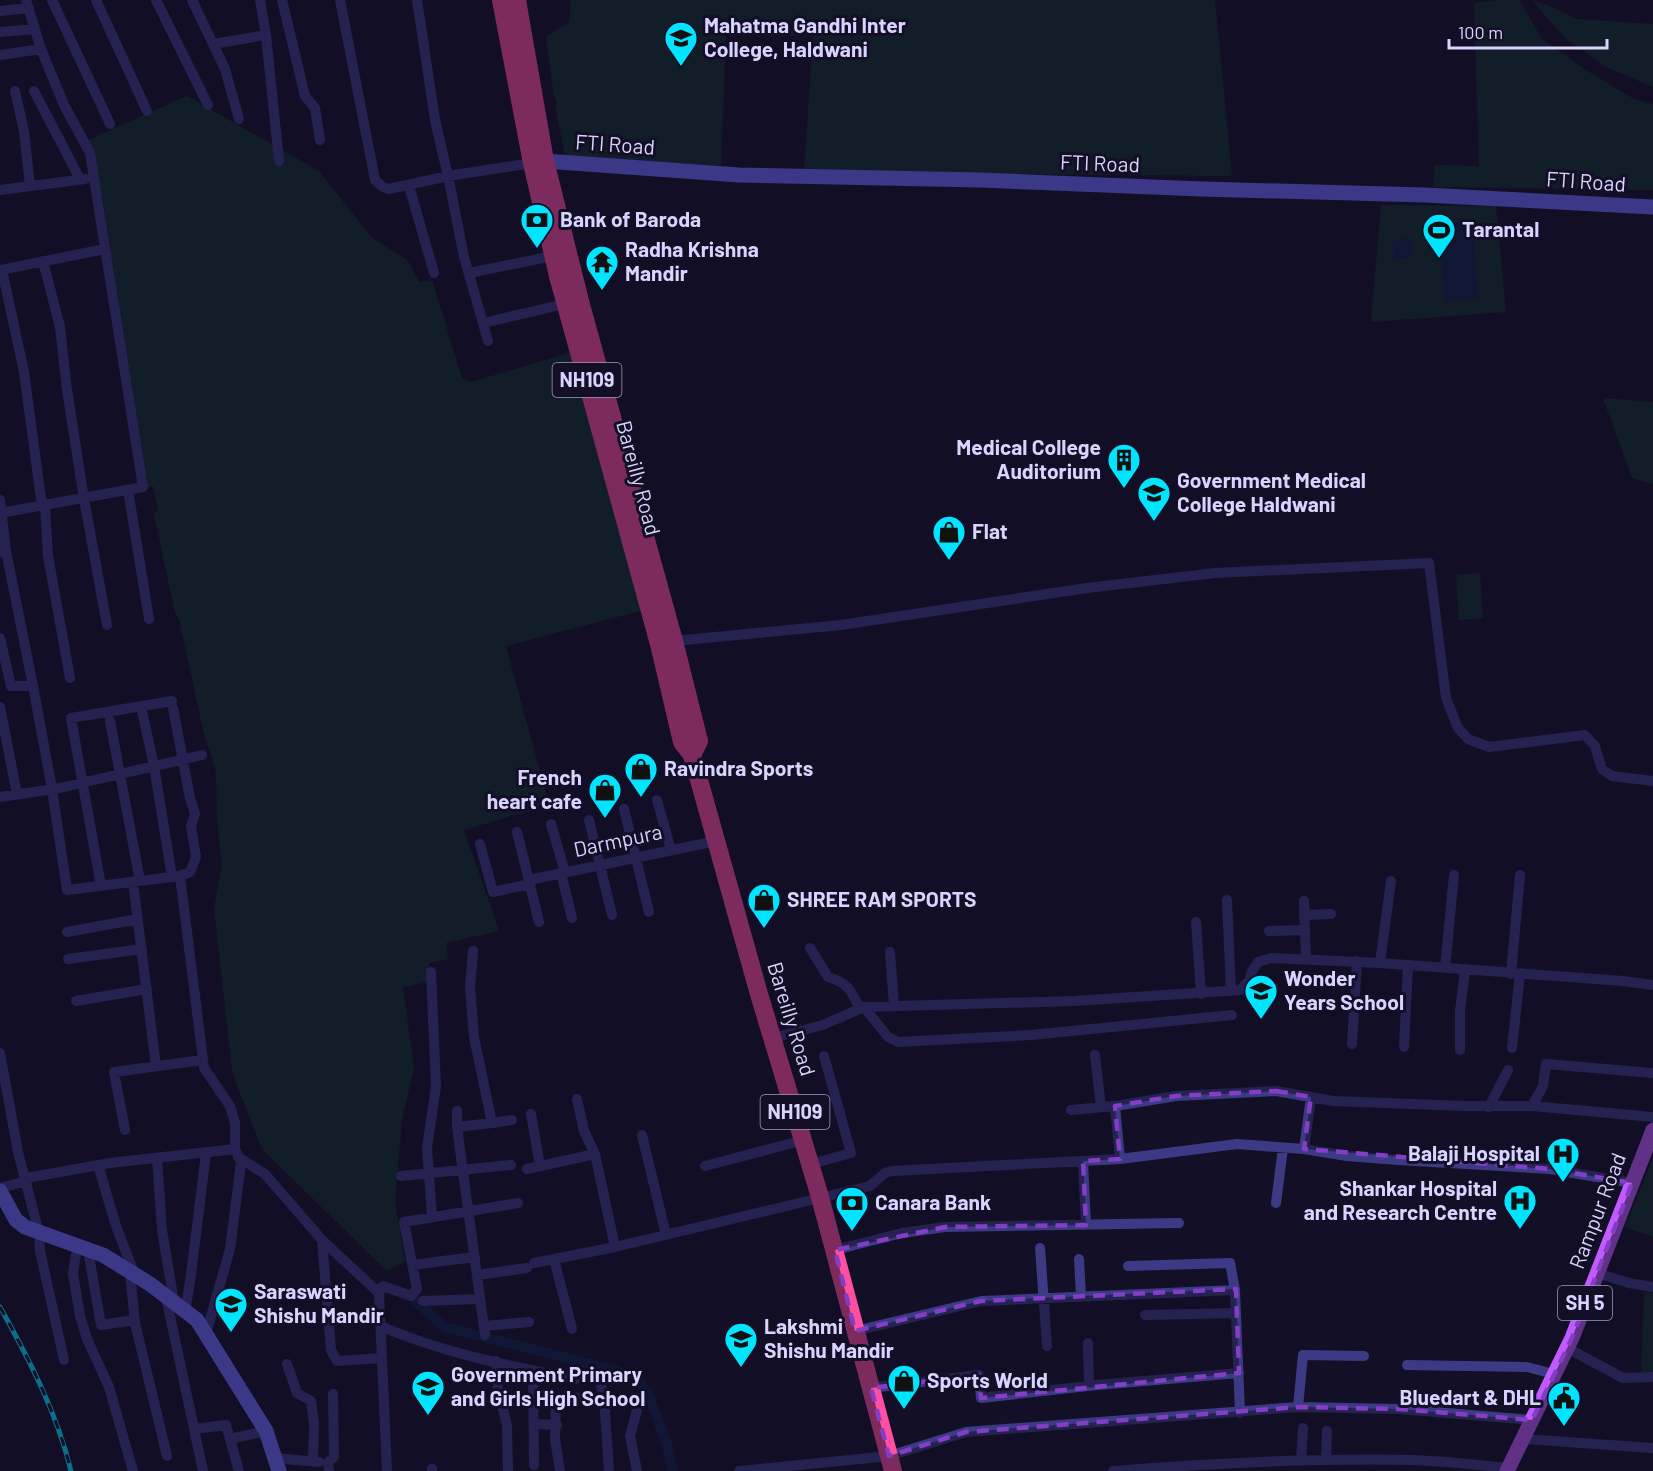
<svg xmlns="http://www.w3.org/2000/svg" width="1653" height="1471" viewBox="0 0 1653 1471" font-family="Barlow,sans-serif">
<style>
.green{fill:#12302f}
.water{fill:#0c2248}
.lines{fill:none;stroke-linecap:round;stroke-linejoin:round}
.canal{stroke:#0c2248;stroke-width:10}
.street{stroke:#3d3a85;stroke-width:10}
.secondary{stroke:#6f6bff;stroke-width:15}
.primary{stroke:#c25bff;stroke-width:15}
.highway{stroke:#ff4fa3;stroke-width:18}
.rail-casing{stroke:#00e5ff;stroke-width:5}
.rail{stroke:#130f26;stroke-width:3;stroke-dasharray:9;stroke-linecap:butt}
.marked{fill:none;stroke:#843dc5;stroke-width:4.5;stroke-dasharray:12 8;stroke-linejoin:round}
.labels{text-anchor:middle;stroke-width:6;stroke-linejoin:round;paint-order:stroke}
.shield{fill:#130f26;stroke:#9e99be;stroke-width:1.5}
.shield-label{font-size:20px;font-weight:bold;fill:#d9d4ff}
.poi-label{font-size:21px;font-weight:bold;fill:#d9d4ff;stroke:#130f26;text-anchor:start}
.street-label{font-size:21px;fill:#d9d4ff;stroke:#130f26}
</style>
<rect width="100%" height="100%" fill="#130f26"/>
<path class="green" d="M571,0H1215L1232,176L804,172L813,37L726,31L721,166L565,156L555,106L557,105L556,97H554L546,37L569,22Z
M1498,0H1519L1542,39L1584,69L1634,99L1653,104V190L1433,187L1435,165L1479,166L1474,3Z
M1532,0L1552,7L1577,19L1653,24V87L1608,68L1565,38Z
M187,96L319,171L371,237L408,261L419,282L432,280L462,378L471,382L572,352L644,610L506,646L549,805L464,830L499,931L446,943L448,959L429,963L428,982L403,987L414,1068L402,1120L395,1202L405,1261L387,1271L262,1149L237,1085L232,1070L214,908L222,864L217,821L216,772L204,734L179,619L175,613L154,514L158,509L153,486L148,487L103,200L94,154L88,140Z
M1381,205L1496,206L1506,312L1371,322Z
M1603,398L1653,402V484L1632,478Z
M1480,573L1483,618L1459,620L1456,575Z
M1653,1158V1237L1625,1227Z
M1644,1292L1653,1293V1372L1641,1373Z"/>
<path class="water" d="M1471,221L1479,297L1446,301L1437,224Z
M1411,238L1413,257L1394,259L1392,240Z"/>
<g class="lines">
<path class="canal" d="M416,1301L444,1327L614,1370L635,1378L649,1395L667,1445L673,1471"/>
<path class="street" d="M52,0L110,124
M96,0L147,111
M156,0L208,105
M192,0L225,69L239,119
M260,0L266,35L279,161
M282,0L305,96L315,108L320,140
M340,0L375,180L383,187L389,189L448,176L532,163
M417,0L435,120L448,176L464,257L488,341
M0,11L29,8
M0,32L35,29
M213,44L266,35
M0,55L41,49
M15,91L24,131L30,186
M34,91L80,179
M409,186L434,273
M0,190L85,179
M43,261L60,327L67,390L84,499L107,625
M0,270L105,249
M2,270L24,372L42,506
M469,273L553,256
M483,323L565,304
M128,490L149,619
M0,500L6,551L0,552
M45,505L48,556L70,678
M0,513L143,487L90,153L64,105L41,49L26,0
M6,551L33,686
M0,638L11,686H33L52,789L67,890L180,876
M674,641L841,625L1087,588L1215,573L1429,563L1446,698L1458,728L1468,739L1489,747L1585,735L1595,746L1602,769L1612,776L1653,781
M0,707L17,794
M173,708L190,798L195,814L191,826L196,857L190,872L180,876L204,1068L230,1106L235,1123V1149L241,1162L230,1249L206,1334
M142,711L154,766L172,877
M110,721L140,881
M0,797L60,788L202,755
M657,800L671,850
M624,809L649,912
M589,820L612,915
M551,824L565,872
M517,832L539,922
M480,844L493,892L530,884
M561,873L572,918
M529,880L716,841
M133,882L156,1066
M101,886L71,718L172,701
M1227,900L1231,991
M1304,901L1306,959
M1304,915L1331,914
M1196,922L1201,994
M1269,931L1305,930
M67,932L138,919
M810,948L828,977C848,983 851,990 860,1009
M473,951L470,987L474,1037L492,1123L457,1127L485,1335
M890,952L894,1006
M68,959L142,949
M1380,963L1391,881
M1445,968L1454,875
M431,972L436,1086L427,1148L432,1216
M1511,974L1520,875
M76,1001L147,989
M864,1007L888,1037L898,1042L1031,1035L1232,1015
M773,1038L823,1025L864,1007L1074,1001L1240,990L1249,981L1252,971L1258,962L1271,958L1380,963L1623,981L1653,985
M1352,1044L1357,961
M1404,1047L1408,965
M1512,1048L1520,974
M1460,1050V1011L1465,970
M0,1053L18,1152L39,1233L40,1251L64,1360
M1095,1055L1101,1107
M577,1099L584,1131L595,1154L615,1247
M1115,1106L1120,1159
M1532,1106L1543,1086L1546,1064L1653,1073
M1489,1107L1508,1070
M1071,1110L1115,1106L1176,1096L1276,1091L1333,1101L1465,1106H1532L1653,1117
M531,1114L540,1166
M492,1123L512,1120
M457,1127V1111
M125,1130L114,1072L203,1060
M642,1135L666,1235
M1304,1149L1311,1097
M238,1157L265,1174L322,1240L379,1293L387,1471
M157,1158L162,1230L174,1302
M1083,1161L1086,1225
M811,1164L851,1153L824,1056
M98,1165L116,1226L135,1275
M705,1166L804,1140
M527,1169L595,1154
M401,1176L511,1165
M26,1178L110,1163L235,1149
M0,1188L27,1181
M1276,1203L1283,1148
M322,1240L331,1350L337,1361L382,1358
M77,1246L73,1274L80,1316L87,1339L109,1387L133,1471
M1040,1248L1047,1346
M88,1250L101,1325L135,1320
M835,1250L902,1233L945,1227L1179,1223
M554,1259L572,1329
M1079,1259L1081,1296
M534,1263L615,1247L870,1186L885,1173L892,1171L1120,1159L1237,1144L1304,1149L1347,1156L1398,1160L1550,1169L1632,1183
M412,1265L475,1257
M1128,1266L1230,1263L1235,1290
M130,1272L135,1323L167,1456
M1597,1273L1629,1283L1653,1287
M477,1275L527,1268
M379,1293L383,1286L411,1296L417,1289L404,1222L518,1203
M166,1297L203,1471
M423,1301L480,1299
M185,1311L190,1282L206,1153
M1145,1315L1236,1313
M381,1326C442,1353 510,1366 576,1379
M484,1326L529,1322
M855,1331L981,1301L1235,1290L1240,1413
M1088,1343L1089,1386
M1567,1348L1623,1378L1653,1377
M496,1361L498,1390L507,1425L508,1471
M287,1364L297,1393L311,1401L314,1423L313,1461
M1407,1365L1527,1367L1554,1374
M533,1370L534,1465
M603,1373L601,1386L604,1397
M871,1388L979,1375L981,1398L1097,1385L1239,1373
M1298,1407L1303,1355L1364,1356
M534,1424L557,1425
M194,1429L226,1425L230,1439L266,1431
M230,1439L239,1471
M1523,1439L1653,1448
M275,1458L319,1462
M1326,1460L1327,1431
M1301,1461L1303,1428
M432,1469V1471
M329,1471L328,1462L334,1457L333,1394
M560,1471L555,1439L556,1398L604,1397L609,1471
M637,1471L630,1436L637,1410
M739,1471L889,1456L966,1432L1298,1407L1399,1409L1532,1420
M1113,1471C1213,1463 1313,1458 1413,1460C1445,1461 1477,1465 1509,1468"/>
<path class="secondary" d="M545,161L739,175L980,180L1202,189L1425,195L1653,207
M0,1191L16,1220L25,1227L103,1255L150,1284L197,1320L266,1431L279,1471"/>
<path class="primary" d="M1507,1471L1572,1338L1653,1130"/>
<path class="highway" d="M501,0L532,163L558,276L659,644L682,742L692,755L759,994L820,1197L893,1471
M517,0L545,161L581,305L674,641L699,741L692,755"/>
<defs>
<path id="rail" d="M0,1307C29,1359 57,1413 71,1471"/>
</defs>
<use href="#rail" class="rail-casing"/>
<use href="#rail" class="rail"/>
</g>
<path d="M0 0H1653V1471H0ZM1276,1091L1311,1097L1304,1149L1550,1169L1632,1183L1572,1338L1532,1420L1399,1409L1298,1407L966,1432L889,1456L871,1388L979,1375L981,1398L1239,1373L1236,1289L981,1301L855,1331L835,1250L945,1227L1086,1225L1083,1161L1120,1159L1115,1106L1176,1096Z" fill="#130f26" fill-opacity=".55" fill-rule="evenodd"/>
<path class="marked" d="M1276,1091L1311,1097L1304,1149L1550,1169L1632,1183L1572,1338L1532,1420L1399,1409L1298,1407L966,1432L889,1456L871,1388L979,1375L981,1398L1239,1373L1236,1289L981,1301L855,1331L835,1250L945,1227L1086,1225L1083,1161L1120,1159L1115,1106L1176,1096Z"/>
<defs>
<symbol id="school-pin" viewBox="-11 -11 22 30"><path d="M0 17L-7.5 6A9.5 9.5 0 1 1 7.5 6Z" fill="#00e5ff" stroke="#130f26"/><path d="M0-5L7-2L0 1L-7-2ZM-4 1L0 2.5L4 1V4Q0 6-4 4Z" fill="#111"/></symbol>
<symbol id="bank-pin" viewBox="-11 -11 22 30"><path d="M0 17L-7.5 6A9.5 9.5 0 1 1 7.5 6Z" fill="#00e5ff" stroke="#130f26"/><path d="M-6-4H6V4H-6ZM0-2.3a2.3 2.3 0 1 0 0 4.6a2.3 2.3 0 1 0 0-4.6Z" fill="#111"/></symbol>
<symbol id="stadium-pin" viewBox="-11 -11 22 30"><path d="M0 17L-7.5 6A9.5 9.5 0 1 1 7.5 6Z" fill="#00e5ff" stroke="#130f26"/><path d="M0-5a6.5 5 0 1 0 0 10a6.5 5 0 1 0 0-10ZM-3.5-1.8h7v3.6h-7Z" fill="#111"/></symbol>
<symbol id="temple-pin" viewBox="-11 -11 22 30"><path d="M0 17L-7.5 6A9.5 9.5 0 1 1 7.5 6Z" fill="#00e5ff" stroke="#130f26"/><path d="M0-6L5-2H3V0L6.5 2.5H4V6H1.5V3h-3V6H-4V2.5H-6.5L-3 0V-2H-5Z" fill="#111"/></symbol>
<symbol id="building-pin" viewBox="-11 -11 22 30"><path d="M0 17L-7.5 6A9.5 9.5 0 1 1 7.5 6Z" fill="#00e5ff" stroke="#130f26"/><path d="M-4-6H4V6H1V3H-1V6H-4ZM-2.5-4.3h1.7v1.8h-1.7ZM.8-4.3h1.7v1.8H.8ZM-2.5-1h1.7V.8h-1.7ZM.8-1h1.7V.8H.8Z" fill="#111"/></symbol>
<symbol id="university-pin" viewBox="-11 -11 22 30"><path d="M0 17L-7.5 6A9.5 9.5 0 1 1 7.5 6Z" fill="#00e5ff" stroke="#130f26"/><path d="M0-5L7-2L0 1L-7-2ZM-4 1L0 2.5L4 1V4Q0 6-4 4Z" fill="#111"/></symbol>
<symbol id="shop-pin" viewBox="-11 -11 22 30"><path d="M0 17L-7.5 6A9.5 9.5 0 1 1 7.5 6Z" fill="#00e5ff" stroke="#130f26"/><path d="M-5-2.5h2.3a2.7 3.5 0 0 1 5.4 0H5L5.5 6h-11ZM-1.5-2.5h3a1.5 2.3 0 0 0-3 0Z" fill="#111"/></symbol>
<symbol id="hospital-pin" viewBox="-11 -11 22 30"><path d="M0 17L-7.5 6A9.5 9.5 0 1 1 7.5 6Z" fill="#00e5ff" stroke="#130f26"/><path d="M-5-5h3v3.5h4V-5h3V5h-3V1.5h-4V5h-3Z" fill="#111"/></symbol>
<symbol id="civic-pin" viewBox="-11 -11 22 30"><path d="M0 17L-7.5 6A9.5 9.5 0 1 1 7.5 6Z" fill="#00e5ff" stroke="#130f26"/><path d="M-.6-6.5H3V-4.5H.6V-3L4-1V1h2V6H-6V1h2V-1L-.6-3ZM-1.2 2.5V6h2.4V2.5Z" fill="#111"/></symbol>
</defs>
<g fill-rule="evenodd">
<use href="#school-pin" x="662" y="19" width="38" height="52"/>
<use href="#bank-pin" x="518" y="201" width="38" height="52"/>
<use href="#stadium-pin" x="1420" y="211" width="38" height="52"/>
<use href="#temple-pin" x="583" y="243" width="38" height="52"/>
<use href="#building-pin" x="1105" y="441" width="38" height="52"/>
<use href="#university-pin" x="1135" y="474" width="38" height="52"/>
<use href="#shop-pin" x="930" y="513" width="38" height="52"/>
<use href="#shop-pin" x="622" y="750" width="38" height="52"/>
<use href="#shop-pin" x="586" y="771" width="38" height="52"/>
<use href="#shop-pin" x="745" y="881" width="38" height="52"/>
<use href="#school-pin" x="1242" y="972" width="38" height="52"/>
<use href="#hospital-pin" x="1544" y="1135" width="38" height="52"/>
<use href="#hospital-pin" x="1501" y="1182" width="38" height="52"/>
<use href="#bank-pin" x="833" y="1184" width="38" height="52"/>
<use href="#school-pin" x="212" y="1285" width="38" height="52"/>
<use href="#school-pin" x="722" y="1320" width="38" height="52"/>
<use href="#shop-pin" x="885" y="1362" width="38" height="52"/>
<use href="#school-pin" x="409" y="1368" width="38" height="52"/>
<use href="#civic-pin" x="1545" y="1379" width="38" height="52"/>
</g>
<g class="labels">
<g class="shield">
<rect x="552.5" y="363" width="69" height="34" rx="4.5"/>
<rect x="760.5" y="1095" width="69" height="34" rx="4.5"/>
<rect x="1558" y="1286" width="54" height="34" rx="4.5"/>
</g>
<g class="shield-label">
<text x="587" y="387">NH109</text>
<text x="795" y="1119">NH109</text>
<text x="1585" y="1310">SH 5</text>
</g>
<g class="poi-label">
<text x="704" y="33">Mahatma Gandhi Inter<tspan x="704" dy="24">College, Haldwani</tspan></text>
<text x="560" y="227">Bank of Baroda</text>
<text x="1462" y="237">Tarantal</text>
<text x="625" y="257">Radha Krishna<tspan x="625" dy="24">Mandir</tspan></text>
<text x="1101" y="455" text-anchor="end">Medical College<tspan x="1101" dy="24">Auditorium</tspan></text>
<text x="1177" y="488">Government Medical<tspan x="1177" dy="24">College Haldwani</tspan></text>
<text x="972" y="539">Flat</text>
<text x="664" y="776">Ravindra Sports</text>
<text x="582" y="785" text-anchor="end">French<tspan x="582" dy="24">heart cafe</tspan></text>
<text x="787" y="907">SHREE RAM SPORTS</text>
<text x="1284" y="986">Wonder<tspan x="1284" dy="24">Years School</tspan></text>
<text x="1540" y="1161" text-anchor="end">Balaji Hospital</text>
<text x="1497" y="1196" text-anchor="end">Shankar Hospital<tspan x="1497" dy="24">and Research Centre</tspan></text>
<text x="875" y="1210">Canara Bank</text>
<text x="254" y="1299">Saraswati<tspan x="254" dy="24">Shishu Mandir</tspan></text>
<text x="764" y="1334">Lakshmi<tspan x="764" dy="24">Shishu Mandir</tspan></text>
<text x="451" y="1382">Government Primary<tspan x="451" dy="24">and Girls High School</tspan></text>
<text x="927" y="1388">Sports World</text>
<text x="1541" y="1405" text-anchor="end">Bluedart &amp; DHL</text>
</g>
<g class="street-label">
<text transform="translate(615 145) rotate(4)" y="7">FTI Road</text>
<text transform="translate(1100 164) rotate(2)" y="7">FTI Road</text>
<text transform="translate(1586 182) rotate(4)" y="7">FTI Road</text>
<text transform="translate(638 478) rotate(75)" y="7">Bareilly Road</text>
<text transform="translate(618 841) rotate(-12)" y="7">Darmpura</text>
<text transform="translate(791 1019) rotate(73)" y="7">Bareilly Road</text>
<text transform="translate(1598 1211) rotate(-69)" y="7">Rampur Road</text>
</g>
</g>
<path d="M1449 39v9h158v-9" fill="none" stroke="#d9d4ff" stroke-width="3"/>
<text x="1458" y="39" font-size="18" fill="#d9d4ff" stroke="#130f26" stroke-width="4.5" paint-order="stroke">100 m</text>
</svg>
